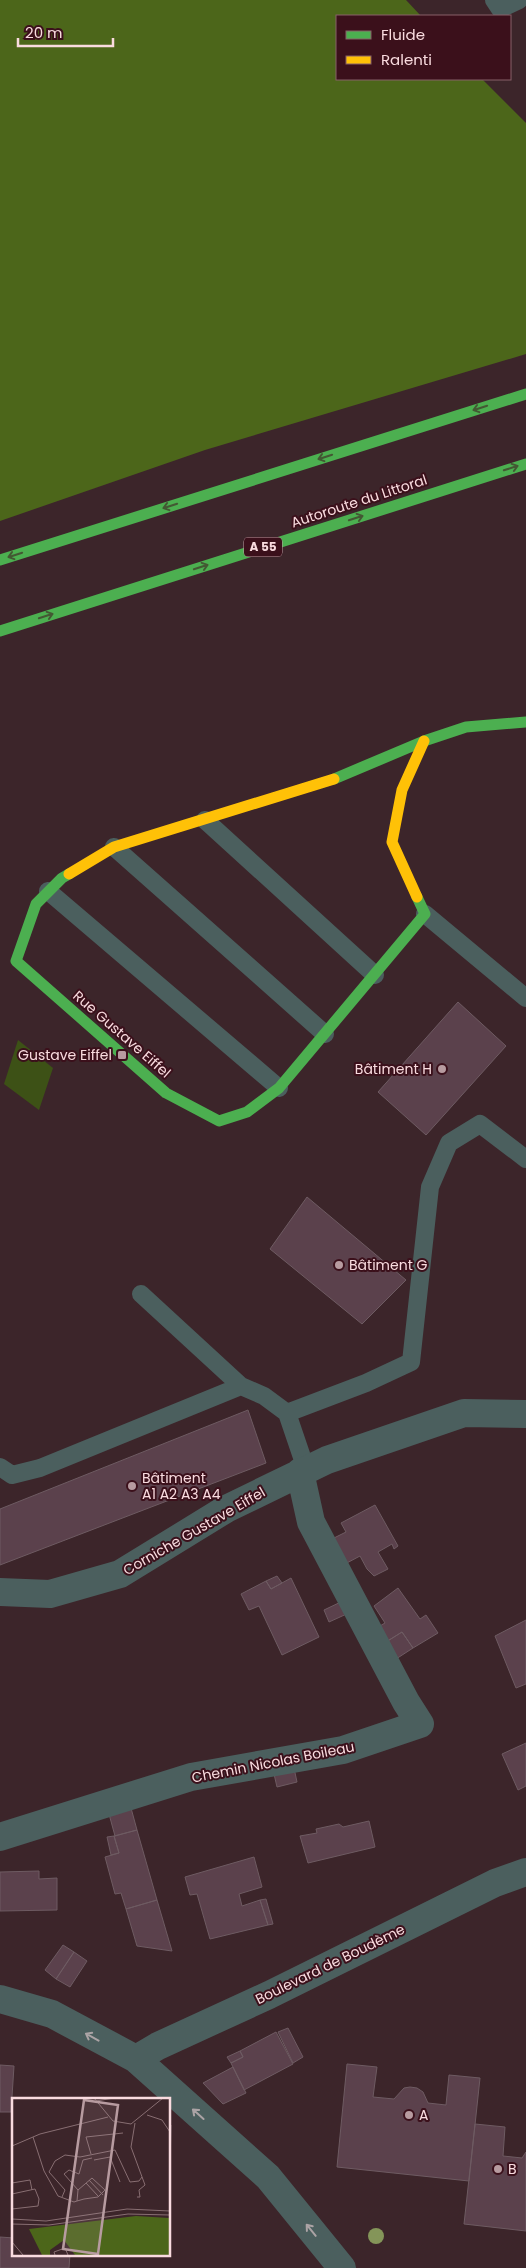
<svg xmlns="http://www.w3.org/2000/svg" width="526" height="2268" viewBox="0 0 526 2268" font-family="Poppins,sans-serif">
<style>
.green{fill:#3d5116}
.forest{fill:#4c661a}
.building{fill:#5b414c;stroke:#6e5b62}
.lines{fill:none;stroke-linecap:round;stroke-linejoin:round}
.lane{stroke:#4b5f5e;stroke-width:18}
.street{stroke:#4b5f5e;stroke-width:28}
.fast{stroke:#4caf50;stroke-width:11}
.slow{stroke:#ffc107;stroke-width:11}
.tree{fill:#849559}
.oneway{stroke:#435833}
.oneway2{stroke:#aba3a5}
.poi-dot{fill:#b79ba0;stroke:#3b101b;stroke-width:2}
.labels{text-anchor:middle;stroke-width:4;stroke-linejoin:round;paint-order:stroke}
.shield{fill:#3b101b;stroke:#c09ea4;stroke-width:1}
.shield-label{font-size:12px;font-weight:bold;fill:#f9dbdf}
.street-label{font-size:14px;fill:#f9dbdf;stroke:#3b101b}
.poi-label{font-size:14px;fill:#f9dbdf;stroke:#3b101b;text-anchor:start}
.inset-road{fill:none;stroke:#886e72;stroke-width:1}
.view{fill:#b79ba0;fill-opacity:0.15;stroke:#b79ba0;stroke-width:2.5}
.inset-edge{fill:none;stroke:#f9dbdf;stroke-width:2.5}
</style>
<rect width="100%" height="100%" fill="#3c252a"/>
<path class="green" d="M18,1040L53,1068L39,1110L4,1084Z"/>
<path class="forest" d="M0,0H406L421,16H337V79H482L526,123V354L205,450L0,521Z"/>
<path class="building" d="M458,1002L506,1046L426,1135L378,1092Z
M307,1197L406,1280L362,1324L270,1249Z
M248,1410L266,1463L0,1565V1509Z
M375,1505L398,1546L394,1549L392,1544L378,1552L388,1569L374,1576L367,1569L360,1556L343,1565L330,1540L346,1532L341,1523Z
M277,1576L282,1583L271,1589L266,1581Z
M291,1578L319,1637L282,1655L259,1606L249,1610L241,1594L266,1581L271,1589Z
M398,1588L420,1619L426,1615L438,1633L413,1648L402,1632L386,1642L378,1627L385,1623L374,1606Z
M345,1600L351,1612L329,1622L324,1610Z
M526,1620V1684L516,1688L495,1636Z
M402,1632L413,1648L396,1659L386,1642Z
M526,1743V1786L518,1790L502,1754Z
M294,1768L297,1782L277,1787L274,1774Z
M131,1808L137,1830L115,1836L109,1814Z
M369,1821L375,1847L308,1863L300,1836L317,1833L316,1829L339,1824L343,1827Z
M137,1830L157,1900L126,1909L121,1893L115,1894L105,1857L119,1853L114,1836Z
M114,1836L119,1853L111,1855L107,1837Z
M254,1857L262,1887L239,1894L242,1906L260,1900L268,1925L210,1939L197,1894L190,1895L185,1877Z
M39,1871V1879L57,1878V1910L0,1911V1872Z
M266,1899L273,1924L268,1925L260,1900Z
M157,1900L172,1951L137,1946L126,1909Z
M63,1945L74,1952L56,1979L45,1970Z
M74,1952L87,1961L70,1987L56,1979Z
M288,2028L303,2057L293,2063L278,2032Z
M276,2032L293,2064L244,2090L231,2063L243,2057L240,2051Z
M240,2051L243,2057L231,2063L227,2057Z
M347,2064L377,2067L373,2097L394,2099L404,2088L410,2087L417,2088L423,2092L428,2103L446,2105L449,2075L480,2078L469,2181L337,2167Z
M0,2065L14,2066L11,2112H0Z
M233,2067L246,2093L223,2104L203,2083Z
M475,2124L505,2127L503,2156L522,2158L526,2152V2231L464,2224Z
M169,2125H171L170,2166H169Z
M0,2237L14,2238V2254H70L69,2268H0Z"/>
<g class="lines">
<path class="lane" d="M494,0L500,9L519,0
M205,820L375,975
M114,847L325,1034
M48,891L279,1088
M425,914L526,998
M141,1294L241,1386L264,1396L287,1413L306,1469
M287,1413L366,1383L411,1362L430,1187L449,1143L480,1124L526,1159
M0,1467L12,1475L40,1468L241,1386"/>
<path class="street" d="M0,1592L50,1594L120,1574L226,1509L327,1460L464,1413L526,1414
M0,1837L191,1777L343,1750L420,1724L406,1702L311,1522L300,1472
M0,1999L52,2014L136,2059L268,2177L342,2268
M136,2059L158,2046L269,1995L495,1883L526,1872"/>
<path class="fast" d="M0,560L526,394
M0,631L526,464
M334,779L424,741L466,727L526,722
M69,874L62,878L36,904L16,961L166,1093L219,1121L247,1112L279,1088L425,914L417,897"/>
<path class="slow" d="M69,874L114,847L334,779
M417,897L392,842L402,790L424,741"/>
</g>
<circle class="tree" cx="376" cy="2236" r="8"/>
<defs><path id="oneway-shaft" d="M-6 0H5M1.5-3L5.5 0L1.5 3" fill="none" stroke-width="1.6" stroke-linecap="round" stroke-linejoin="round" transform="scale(1.25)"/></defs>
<g class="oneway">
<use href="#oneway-shaft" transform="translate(480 408) rotate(162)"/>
<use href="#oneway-shaft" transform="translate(325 457) rotate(162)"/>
<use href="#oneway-shaft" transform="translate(511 468) rotate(-18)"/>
<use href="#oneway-shaft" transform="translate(170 506) rotate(162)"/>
<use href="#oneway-shaft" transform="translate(356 518) rotate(-18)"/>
<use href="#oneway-shaft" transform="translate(15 555) rotate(162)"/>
<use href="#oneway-shaft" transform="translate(201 567) rotate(-18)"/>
<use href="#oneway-shaft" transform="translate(46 616) rotate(-18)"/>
</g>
<g class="oneway2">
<use href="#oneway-shaft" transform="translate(92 2037) rotate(-151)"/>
<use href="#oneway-shaft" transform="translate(198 2114) rotate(-138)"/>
<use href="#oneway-shaft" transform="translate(311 2230) rotate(-129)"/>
</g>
<g class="poi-dot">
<rect x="117" y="1050" width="10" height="10" rx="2.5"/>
<circle cx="442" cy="1069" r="5"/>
<circle cx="339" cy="1265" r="5"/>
<circle cx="132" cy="1486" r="5"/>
<circle cx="409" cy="2115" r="5"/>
<circle cx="498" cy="2169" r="5"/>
</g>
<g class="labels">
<rect class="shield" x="244" y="537.5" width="38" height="19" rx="4"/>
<g class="shield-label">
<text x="263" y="551">A 55</text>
</g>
<g class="street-label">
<text transform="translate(359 501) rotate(-18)" y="5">Autoroute du Littoral</text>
<text transform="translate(122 1034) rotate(41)" y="5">Rue Gustave Eiffel</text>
<text transform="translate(194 1531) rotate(-30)" y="5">Corniche Gustave Eiffel</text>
<text transform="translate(273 1762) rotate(-11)" y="5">Chemin Nicolas Boileau</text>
<text transform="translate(330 1964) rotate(-26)" y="5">Boulevard de Boudème</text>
</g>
<g class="poi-label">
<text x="112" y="1060" text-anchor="end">Gustave Eiffel</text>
<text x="432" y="1074" text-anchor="end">Bâtiment H</text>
<text x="349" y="1270">Bâtiment G</text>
<text x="142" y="1483">Bâtiment<tspan x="142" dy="16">A1 A2 A3 A4</tspan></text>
<text x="419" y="2120">A</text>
<text x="508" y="2174">B</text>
</g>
</g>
<g transform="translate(12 2098)">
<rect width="158" height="158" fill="#3c252a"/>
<path d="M124,118L157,120V157H63L52,142L38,152V157H30L17,131Z" fill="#4c661a"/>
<path class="inset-road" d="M82,0L101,23L119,26L151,0M84,3L102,0M135,17L150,22L158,34M123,25L119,49L133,87L127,92L128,99H125M21,39L32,73L46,98L62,104L65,103L72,101L86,99L93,92L80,80L66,92L65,103M0,48L28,36L96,19M79,56L74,39L111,35M82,62L98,59L108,84M77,82L91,97M0,85L18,82L20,92M74,85L86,98M66,92L52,76L57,72L67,76L71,62L80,60M0,96L23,91L27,101L26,108L0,111M50,99L53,92L37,74L43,63L53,57L68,59L103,52L118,84L127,83L130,79M0,121L34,123L115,111L158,113M0,126L37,127L116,116L158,117M0,144L11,157M43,157L42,154L53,150L56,157"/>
<path class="view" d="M72,2L106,7L86,156L51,151Z"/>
<rect width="158" height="158" class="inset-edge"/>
</g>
<rect x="336" y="15" width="175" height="65" fill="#3b101b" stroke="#876169"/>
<rect x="346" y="31" width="25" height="8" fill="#4caf50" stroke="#876169"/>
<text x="381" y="40" font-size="15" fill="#f9dbdf">Fluide</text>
<rect x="346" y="56" width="25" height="8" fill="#ffc107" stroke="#876169"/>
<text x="381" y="65" font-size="15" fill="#f9dbdf">Ralenti</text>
<path d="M18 38v8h95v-8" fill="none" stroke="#f9dbdf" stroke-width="2.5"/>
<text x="25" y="38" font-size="15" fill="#f9dbdf" stroke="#3b101b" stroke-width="4" paint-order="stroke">20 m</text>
</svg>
